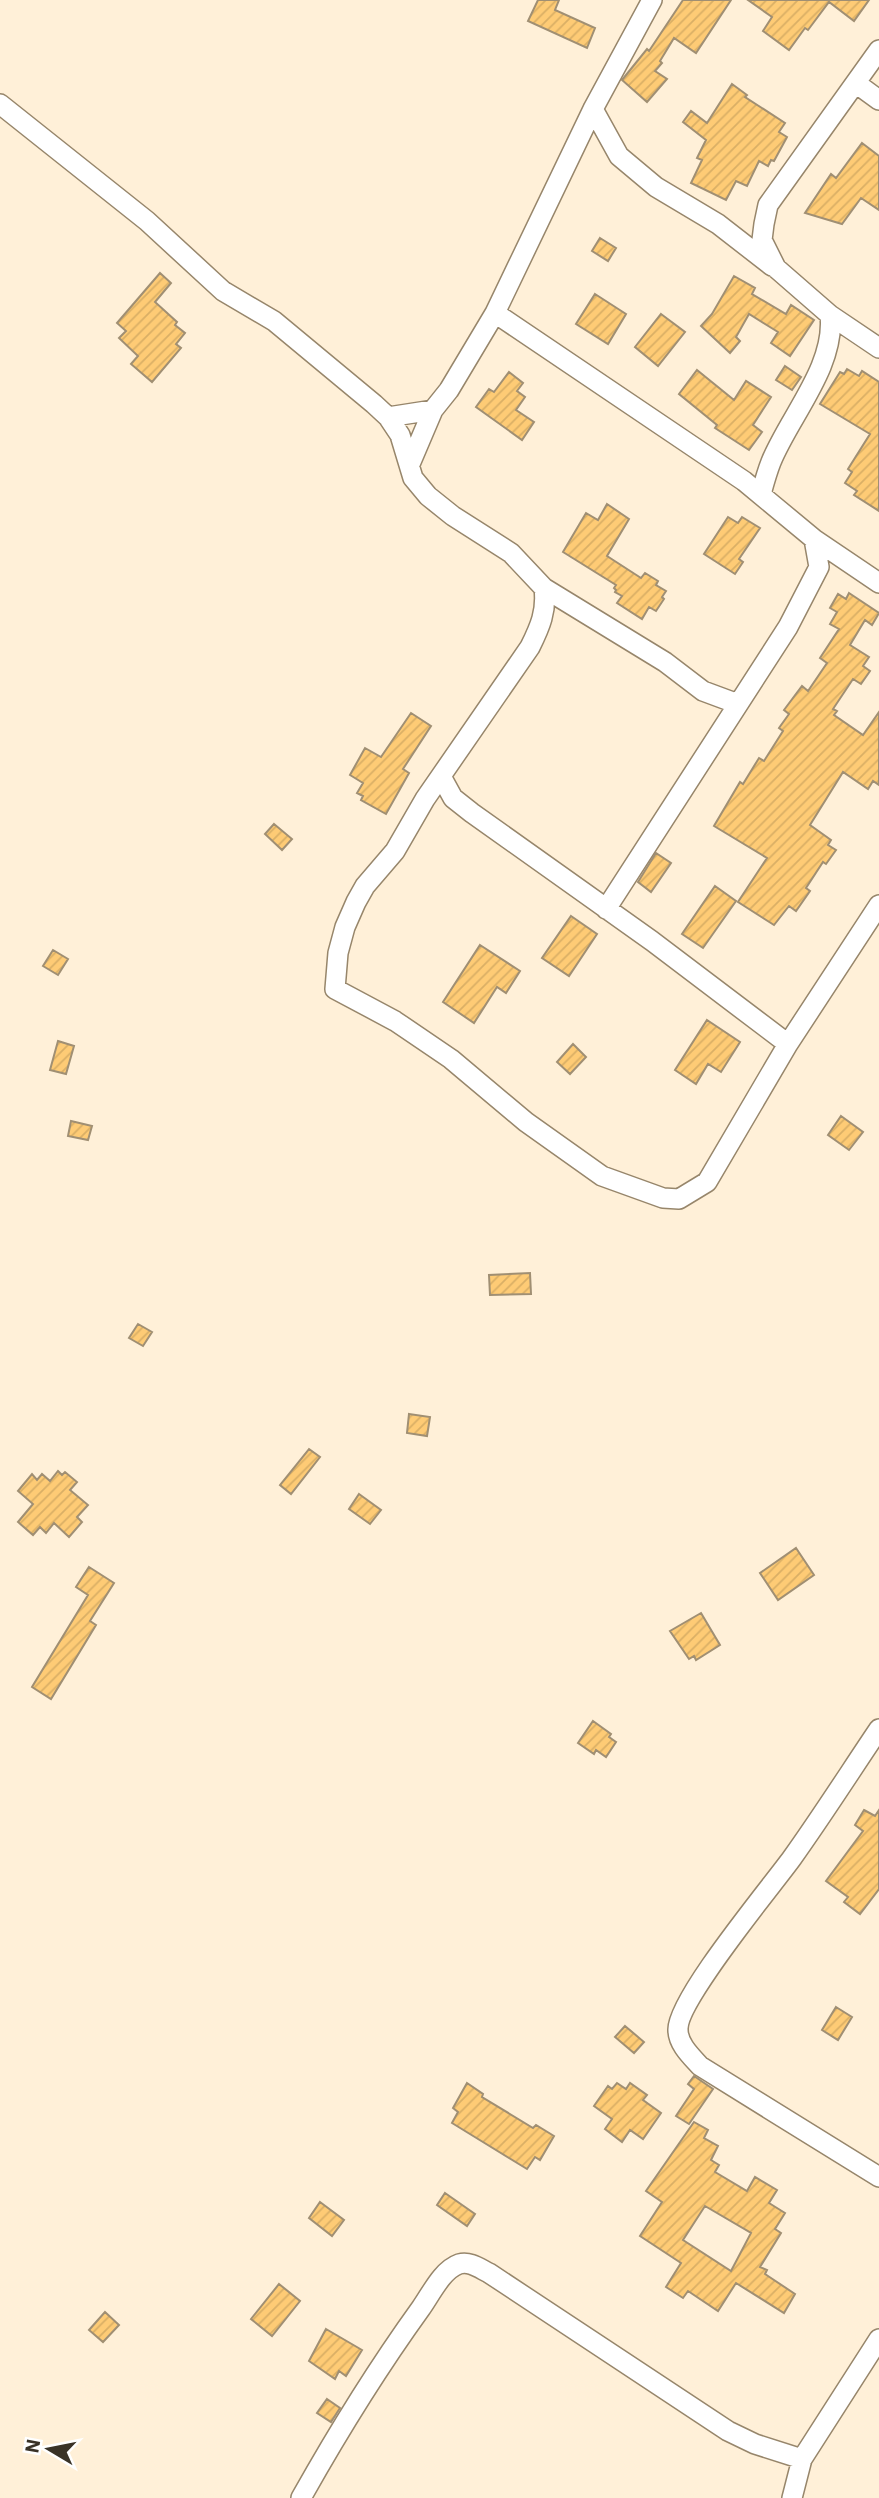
<svg xmlns="http://www.w3.org/2000/svg" width="879" height="2498" font-family="'IBM Plex Sans',sans-serif">
	<style>
		.building { fill: url(#building-hatch); stroke: #a08f73; stroke-width: 2; fill-rule: evenodd }
		.lines { fill: none; stroke-linecap: round; stroke-linejoin: round }
		.minor-casing { stroke: #97866b; stroke-width: 22 }
		.minor { stroke: #fff; stroke-width: 19 }
	</style>
	<defs>
		<pattern id="building-hatch" width="6" height="6" patternUnits="userSpaceOnUse" patternTransform="scale(1.75)"><rect width="6" height="6" fill="#fecb75"/><path d="M-1 1l2-2M0 6l6-6M5 7l2-2" fill="none" stroke="#daaf65"/></pattern>
	</defs>
	<rect width="100%" height="100%" fill="#fff0d8"/>
	<path class="building" d="M 538,0 L 559,0 L 555,10 L 595,28 L 587,48 L 528,21 Z
		M 683,0 L 731,0 L 696,53 L 674,38 L 660,61 L 662,63 L 655,71 L 667,79 L 647,102 L 622,80 L 647,49 L 649,51 Z
		M 748,0 L 869,0 L 854,21 L 829,2 L 808,30 L 805,28 L 789,50 L 763,31 L 772,17 Z
		M 732,84 L 747,95 L 745,97 L 785,123 L 779,132 L 787,137 L 774,161 L 771,160 L 768,166 L 759,161 L 747,186 L 736,181 L 726,200 L 691,183 L 702,160 L 697,158 L 706,140 L 683,122 L 691,111 L 707,123 Z
		M 862,143 L 879,156 L 879,210 L 861,198 L 842,224 L 805,213 L 831,174 L 836,178 Z
		M 600,238 L 616,248 L 608,261 L 592,251 Z
		M 160,273 L 171,283 L 155,302 L 177,322 L 175,325 L 185,333 L 176,344 L 181,348 L 152,382 L 131,364 L 138,356 L 119,338 L 126,331 L 117,323 Z
		M 734,276 L 755,288 L 752,294 L 786,314 L 791,305 L 814,320 L 790,356 L 771,343 L 778,332 L 749,314 L 736,337 L 740,341 L 730,353 L 701,326 L 712,314 Z
		M 595,294 L 626,314 L 608,344 L 576,324 Z
		M 661,314 L 685,332 L 658,366 L 635,347 Z
		M 785,366 L 801,377 L 792,390 L 776,380 Z
		M 847,369 L 859,376 L 862,371 L 879,382 L 879,511 L 854,495 L 857,491 L 845,483 L 852,472 L 848,469 L 870,434 L 820,404 L 840,372 L 844,374 Z
		M 697,370 L 734,400 L 746,381 L 771,397 L 753,425 L 762,432 L 749,450 L 715,428 L 717,425 L 679,394 Z
		M 509,372 L 523,383 L 517,391 L 525,397 L 516,410 L 534,422 L 522,440 L 476,407 L 489,389 L 494,392 Z
		M 607,504 L 629,519 L 607,556 L 641,578 L 645,573 L 658,581 L 656,585 L 666,591 L 662,597 L 664,599 L 656,611 L 649,607 L 642,619 L 617,603 L 622,596 L 615,592 L 616,590 L 614,588 L 616,585 L 563,552 L 586,513 L 598,520 Z
		M 728,517 L 738,523 L 742,517 L 760,528 L 739,559 L 743,562 L 735,574 L 704,554 Z
		M 849,593 L 879,613 L 872,625 L 865,620 L 850,645 L 869,657 L 863,666 L 870,671 L 861,684 L 853,679 L 833,709 L 837,711 L 834,715 L 863,735 L 879,712 L 879,785 L 873,781 L 868,789 L 843,772 L 810,825 L 831,840 L 828,845 L 836,850 L 826,864 L 823,862 L 806,888 L 810,891 L 796,911 L 789,906 L 774,925 L 738,902 L 767,858 L 714,826 L 740,782 L 743,784 L 759,758 L 764,761 L 783,731 L 779,728 L 789,714 L 784,710 L 802,686 L 808,691 L 827,663 L 820,658 L 839,629 L 830,624 L 837,612 L 830,608 L 838,594 L 846,599 Z
		M 411,713 L 431,726 L 403,769 L 409,773 L 386,814 L 361,800 L 363,796 L 357,793 L 363,783 L 350,775 L 365,748 L 381,757 Z
		M 274,824 L 292,839 L 282,850 L 265,834 Z
		M 656,853 L 671,863 L 651,892 L 638,882 Z
		M 715,886 L 736,901 L 703,948 L 682,934 Z
		M 571,916 L 597,934 L 569,976 L 542,958 Z
		M 480,945 L 520,971 L 506,993 L 497,987 L 474,1023 L 443,1002 Z
		M 53,950 L 68,959 L 58,975 L 43,966 Z
		M 707,1020 L 740,1042 L 721,1072 L 708,1064 L 696,1084 L 675,1070 Z
		M 58,1041 L 74,1046 L 66,1074 L 50,1070 Z
		M 573,1044 L 586,1057 L 570,1074 L 557,1062 Z
		M 841,1116 L 863,1132 L 849,1150 L 828,1135 Z
		M 71,1121 L 92,1126 L 88,1140 L 68,1136 Z
		M 530,1273 L 531,1294 L 490,1295 L 489,1275 Z
		M 138,1324 L 152,1332 L 143,1346 L 129,1338 Z
		M 409,1414 L 430,1417 L 427,1436 L 407,1433 Z
		M 309,1449 L 320,1457 L 291,1494 L 280,1485 Z
		M 58,1471 L 62,1475 L 65,1472 L 77,1482 L 70,1490 L 88,1505 L 77,1517 L 82,1522 L 69,1537 L 54,1523 L 46,1533 L 40,1527 L 33,1535 L 18,1522 L 33,1504 L 18,1491 L 32,1474 L 37,1480 L 42,1474 L 50,1481 Z
		M 359,1494 L 381,1510 L 370,1524 L 349,1509 Z
		M 796,1548 L 814,1575 L 778,1600 L 760,1573 Z
		M 89,1567 L 114,1583 L 90,1621 L 96,1625 L 51,1699 L 32,1687 L 88,1595 L 76,1587 Z
		M 701,1613 L 720,1645 L 696,1660 L 694,1656 L 689,1659 L 670,1631 Z
		M 593,1721 L 611,1734 L 609,1737 L 616,1742 L 606,1757 L 596,1750 L 594,1754 L 578,1743 Z
		M 864,1810 L 875,1816 L 879,1810 L 879,1889 L 860,1914 L 844,1902 L 848,1897 L 826,1881 L 863,1831 L 855,1825 Z
		M 836,2007 L 852,2017 L 838,2040 L 822,2030 Z
		M 625,2026 L 644,2042 L 634,2053 L 615,2037 Z
		M 694,2076 L 713,2089 L 689,2124 L 676,2116 L 694,2089 L 688,2084 Z
		M 467,2083 L 483,2094 L 482,2097 L 533,2128 L 536,2125 L 554,2136 L 540,2160 L 535,2157 L 527,2169 L 452,2123 L 458,2112 L 453,2108 Z
		M 617,2083 L 626,2089 L 630,2083 L 647,2095 L 643,2100 L 661,2113 L 643,2139 L 630,2130 L 622,2142 L 605,2129 L 612,2119 L 594,2106 L 608,2086 L 612,2089 Z
		M 694,2122 L 708,2130 L 704,2138 L 718,2146 L 711,2160 L 719,2165 L 715,2172 L 747,2191 L 755,2177 L 777,2190 L 769,2203 L 785,2213 L 775,2229 L 781,2233 L 760,2267 L 767,2270 L 765,2274 L 795,2294 L 784,2313 L 736,2283 L 718,2311 L 688,2291 L 683,2298 L 666,2287 L 681,2263 L 640,2236 L 662,2202 L 646,2191 ZM 705,2206 L 751,2233 L 731,2271 L 683,2240 Z
		M 445,2193 L 475,2214 L 467,2226 L 437,2205 Z
		M 320,2202 L 344,2220 L 332,2236 L 309,2218 Z
		M 279,2284 L 300,2301 L 272,2336 L 251,2319 Z
		M 105,2312 L 119,2325 L 103,2342 L 89,2330 Z
		M 326,2329 L 362,2350 L 346,2376 L 339,2371 L 335,2379 L 309,2361 Z
		M 327,2399 L 340,2408 L 331,2422 L 317,2413 Z"/>
	<g class="lines">
		<defs>
			<path id="minor" d="M 652,0 L 593,109 L 495,313 L 744,481 L 814,539 L 879,583
				M 857,84 L 879,100
				M 0,104 L 147,221 L 223,291 L 274,321 L 374,404 L 388,417 L 400,435 L 413,478 L 428,496 L 453,516 L 511,553 L 544,588 L 665,662 L 703,691 L 738,704
				M 593,109 L 619,156 L 656,187 L 718,224 L 772,266
				M 830,315 L 879,348
				M 388,417 L 433,410
				M 410,464 L 433,410 L 449,390 L 495,313
				M 761,494 C 764,483 767,472 771,462 C 789,417 836,366 830,315 L 776,268 L 762,240 L 764,224 L 768,205 L 879,50
				M 544,588 C 547,611 540,627 530,647 L 425,799 L 395,851 L 365,886 L 356,902 L 345,927 L 338,953 L 335,989 L 395,1021 L 451,1059 L 526,1122 L 602,1176 L 663,1198 L 679,1199 L 707,1182 L 788,1044 L 879,905
				M 442,778 L 453,798 L 472,813 L 652,941 L 788,1044
				M 606,909 L 788,627 L 819,567 L 814,539
				M 879,1729 C 850,1772 822,1816 792,1858 C 771,1887 676,2001 678,2030 C 678,2044 691,2056 700,2066 L 879,2177
				M 301,2498 C 338,2432 377,2369 421,2308 C 431,2294 442,2270 459,2264 C 470,2261 479,2268 489,2273 L 728,2431 L 755,2444 L 802,2459
				M 792,2498 L 802,2459 L 879,2339"/>
		</defs>
		<use href="#minor" class="minor-casing"/>
		<use href="#minor" class="minor"/>
	</g>
	<g transform="translate(49 2449) rotate(280)" stroke="#ffffff" stroke-width="5" paint-order="stroke">
	<path d="M0-5L12 26L0 18L-12 26Z" fill="#393226"/>
	<text y="-10" font-size="19" font-weight="bold" text-anchor="middle" fill="#393226">N</text>
	</g>
</svg>
